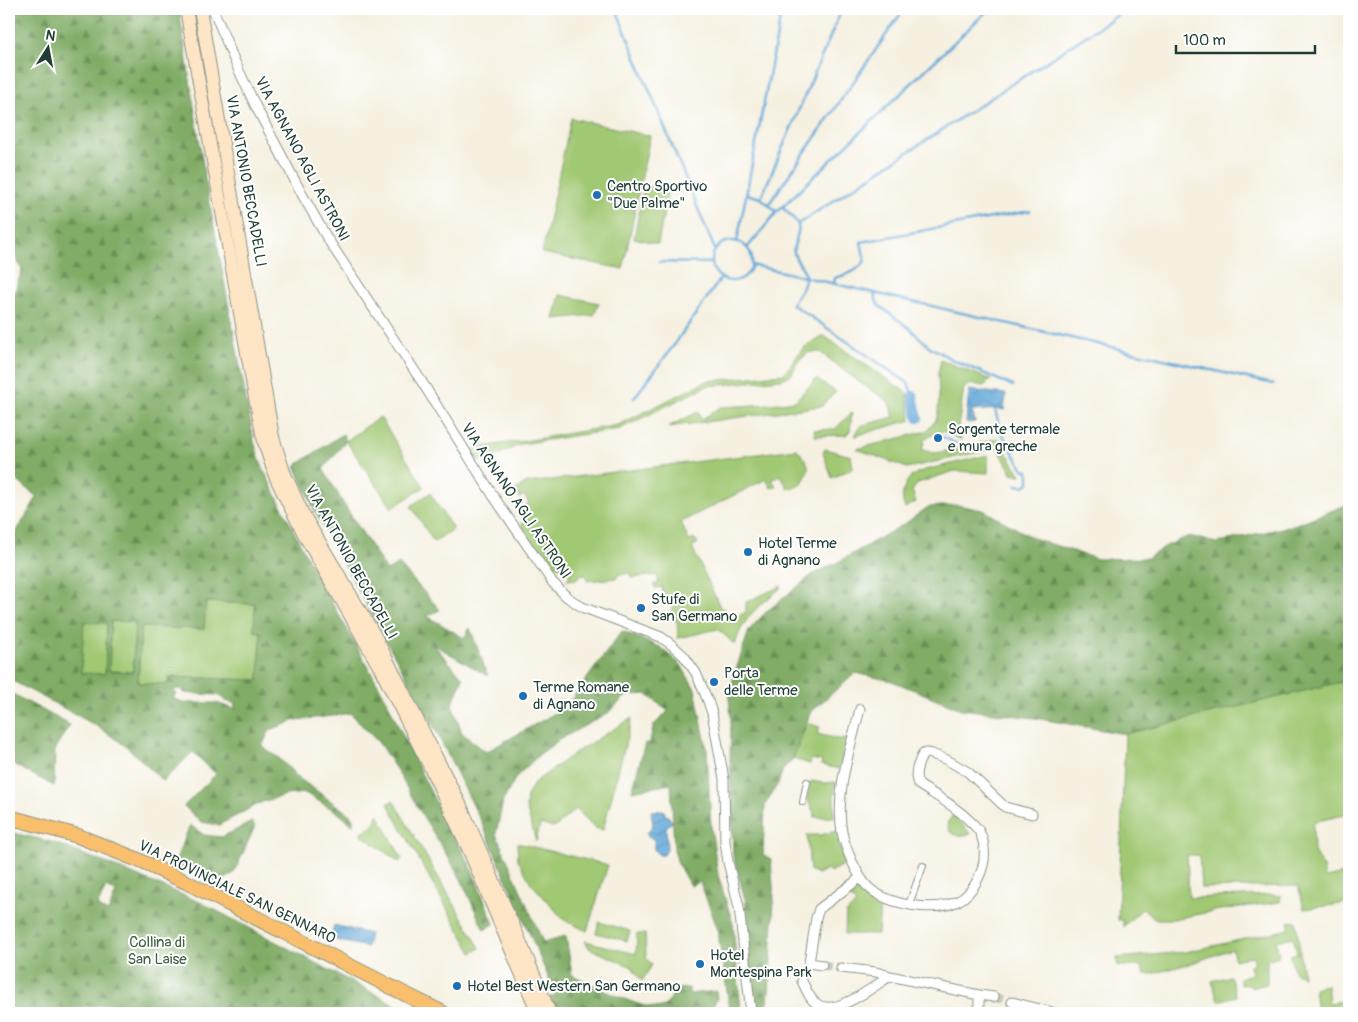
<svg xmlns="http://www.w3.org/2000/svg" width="1358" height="1022" font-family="Pangolin,sans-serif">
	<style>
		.green { fill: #a1c873; stroke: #608254 }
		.forest { fill: url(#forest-firs); stroke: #50744c; fill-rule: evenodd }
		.water { fill: url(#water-waves); stroke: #417286 }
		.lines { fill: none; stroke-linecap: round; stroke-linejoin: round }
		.stream { stroke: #63a8d9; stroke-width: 2.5 }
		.canal { stroke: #63a8d9; stroke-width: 10 }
		.minor-tunnel { stroke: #caccbe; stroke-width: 9; stroke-dasharray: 9 4.5; stroke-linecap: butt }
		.pedestrian-casing { stroke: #8a968a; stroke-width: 8 }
		.minor-casing { stroke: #8a968a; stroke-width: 11 }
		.secondary-casing { stroke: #8a968a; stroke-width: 14 }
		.primary-casing { stroke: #8a968a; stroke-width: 16 }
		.pedestrian { stroke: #fff; stroke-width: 6 }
		.minor { stroke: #fff; stroke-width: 9 }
		.secondary { stroke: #fde5c5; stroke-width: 12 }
		.primary { stroke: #f9bf6d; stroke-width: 14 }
		.poi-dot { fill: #1f6fb2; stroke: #fff; stroke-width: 2 }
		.labels { text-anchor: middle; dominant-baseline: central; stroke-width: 4; stroke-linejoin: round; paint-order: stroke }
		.street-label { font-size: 15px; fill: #1f3d34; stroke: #fff }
		.poi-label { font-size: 15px; fill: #1f3d34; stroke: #fff; text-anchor: start }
		.park-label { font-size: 15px; fill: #406044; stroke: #fff }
	</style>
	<defs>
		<pattern id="forest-firs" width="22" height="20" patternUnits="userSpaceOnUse" patternTransform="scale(1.25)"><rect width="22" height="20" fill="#80ac65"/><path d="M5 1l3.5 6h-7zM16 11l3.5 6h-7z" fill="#688d54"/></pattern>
		<pattern id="water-waves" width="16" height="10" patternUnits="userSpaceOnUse" patternTransform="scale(1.25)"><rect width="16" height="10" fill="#63a8d9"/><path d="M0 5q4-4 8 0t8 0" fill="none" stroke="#518ab1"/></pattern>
	</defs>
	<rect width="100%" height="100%" fill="#fff"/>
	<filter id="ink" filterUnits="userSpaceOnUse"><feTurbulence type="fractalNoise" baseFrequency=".02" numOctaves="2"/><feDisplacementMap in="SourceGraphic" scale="10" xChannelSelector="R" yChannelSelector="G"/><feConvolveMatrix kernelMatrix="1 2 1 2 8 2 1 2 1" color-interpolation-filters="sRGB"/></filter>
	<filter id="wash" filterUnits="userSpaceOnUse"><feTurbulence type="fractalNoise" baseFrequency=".0096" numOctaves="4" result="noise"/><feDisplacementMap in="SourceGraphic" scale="20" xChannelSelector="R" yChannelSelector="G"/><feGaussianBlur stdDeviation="1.12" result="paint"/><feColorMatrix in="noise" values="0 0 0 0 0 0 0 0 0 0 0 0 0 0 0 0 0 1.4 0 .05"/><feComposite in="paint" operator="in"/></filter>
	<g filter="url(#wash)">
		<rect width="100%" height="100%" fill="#f5f0e0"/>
		<path class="green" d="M 571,118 L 650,136 L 623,269 L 542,253 Z
			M 644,186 L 668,190 L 658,244 L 634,238 Z
			M 560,295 L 599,303 L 594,315 L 554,319 Z
			M 824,336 L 907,393 L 911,420 L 855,436 L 860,426 L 894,417 L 888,401 L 859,382 L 820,352 L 809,352 L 797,363 L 792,374 L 782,379 L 707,386 L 620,429 L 521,444 L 490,459 L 478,461 L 471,451 L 478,447 L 524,441 L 618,425 L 707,381 L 784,374 L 803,348 Z
			M 941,360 L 991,380 L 983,386 C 975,384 970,383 964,388 L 958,427 L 961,440 L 942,431 L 925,438 L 922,450 L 935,453 L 963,448 L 997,438 L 1021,475 L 1012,474 L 998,448 L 907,468 L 857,449 L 927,431 L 936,420 L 938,412 L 939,395 L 938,373 Z
			M 816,379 L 836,392 L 826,401 L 822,406 L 668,427 L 698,412 L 702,419 L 721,407 L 771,404 L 795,401 Z
			M 852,412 L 850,431 L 846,435 L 815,436 L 814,430 L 835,429 Z
			M 380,417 L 424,487 L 392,508 L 346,441 Z
			M 797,449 C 810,465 812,466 801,485 L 788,489 L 781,475 L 772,479 L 776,486 L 771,488 L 766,479 L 681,522 L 689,541 L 695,539 L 698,543 L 692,547 L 721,609 L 724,608 L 730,620 L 746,612 L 746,602 L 781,586 L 781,588 C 758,607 744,615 735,645 L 718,629 L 678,638 L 677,620 L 673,620 L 671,602 L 668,602 L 666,594 L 663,594 L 662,587 L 655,588 L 654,584 L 659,583 L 657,575 L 631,578 L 630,573 L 617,575 L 617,578 L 587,581 L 586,575 L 578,576 L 578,579 L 566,580 L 570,576 C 565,569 561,566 553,565 L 551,571 L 521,525 C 526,519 527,514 525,506 L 529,503 L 524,495 L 520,498 L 515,490 L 527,483 Z
			M 825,449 L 851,456 L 853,468 L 832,478 L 823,453 Z
			M 988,455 L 988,473 L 954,471 L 918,483 L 912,491 L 916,502 L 905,508 C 900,498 903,483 912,476 C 922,469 935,468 946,465 C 960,462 974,458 988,455 Z
			M 430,493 L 453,529 L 434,542 L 411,506 Z
			M 205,602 L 255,604 L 254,631 L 261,632 L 259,680 L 169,677 L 168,684 L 138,683 L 141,627 L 204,629 Z
			M 111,621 L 135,622 L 133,672 L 109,671 Z
			M 83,622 L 107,623 L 105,674 L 81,673 Z
			M 1349,680 L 1349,814 L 1313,822 L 1314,851 L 1323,868 L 1325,878 L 1349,873 L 1349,903 L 1304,909 L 1298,886 L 1201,888 L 1199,855 L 1187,855 L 1189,898 L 1272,895 L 1281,896 L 1280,902 L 1220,910 L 1174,919 L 1154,919 L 1143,908 L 1123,927 L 1123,920 L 1118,920 L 1125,734 Z
			M 632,718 L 603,830 L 595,828 L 576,809 L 554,828 L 540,824 L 536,841 L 526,807 L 527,796 L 535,782 L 576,752 Z
			M 807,723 L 820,727 L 817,734 L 838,739 L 848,739 L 839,769 L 821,765 L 822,761 L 811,759 L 810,764 L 793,759 Z
			M 811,781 L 824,783 L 836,782 L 834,794 L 834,817 L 814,817 L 814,813 L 807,798 Z
			M 393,800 L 480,948 L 472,953 L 388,804 Z
			M 378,814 L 402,859 L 399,862 L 360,834 L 374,823 Z
			M 953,815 L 971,834 L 958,836 L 950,832 L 947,823 Z
			M 837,831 L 841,852 L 846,863 L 830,872 L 828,869 L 817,874 L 810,871 L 807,835 L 821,835 Z
			M 517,843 L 608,865 L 587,931 L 564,920 L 531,883 L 518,860 Z
			M 858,886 L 863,893 L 877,901 L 880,907 L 878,934 L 845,934 L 846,913 L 856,904 L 848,895 Z
			M 1296,921 L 1303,976 L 1294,972 L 1290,955 L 1297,953 L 1293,937 L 1276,941 L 1279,956 L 1267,960 L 1267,984 L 1251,988 L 1250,984 L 1241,985 L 1239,978 L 1252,974 L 1250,965 L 1255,964 L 1253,956 L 1235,960 L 1232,949 L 1189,964 L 1151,974 L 1144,974 L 1141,966 L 1118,966 L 1117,958 L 1185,952 L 1289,929 L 1289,922 Z
			M 599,922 L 630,931 L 627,941 L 596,933 Z
			M 637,934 L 645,934 L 646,958 L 652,965 L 642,981 L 632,967 L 589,948 L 585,941 L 636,954 Z
			M 1230,976 L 1236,996 L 1218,1001 L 1212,981 Z
			M 1327,985 L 1329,1003 L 1349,1000 L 1349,1012 L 1342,1013 L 1317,1013 L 1314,988 Z"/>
		<path class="forest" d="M 9,9 L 179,9 L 205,178 L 254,442 L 263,469 L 311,565 L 386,699 L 403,736 L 435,801 L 470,865 L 494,924 L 484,930 L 460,877 L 417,806 L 398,772 L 379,743 L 350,713 L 333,716 L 296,720 L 270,730 L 262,746 L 280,759 L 300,779 L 353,817 L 353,825 L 337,812 L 305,793 L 286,795 L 262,802 L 219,825 L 201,822 L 184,806 L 216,774 L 193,752 L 163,781 L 126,746 L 95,725 L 9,679 L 9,541 L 11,541 L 37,497 L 14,478 L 9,482 L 9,308 L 22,270 L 9,241 ZM 206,602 L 255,604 L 254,631 L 261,632 L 259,680 L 168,677 L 168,684 L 138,683 L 141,627 L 204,629 ZM 111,621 L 135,622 L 133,672 L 109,671 ZM 84,622 L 107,623 L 105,674 L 81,673 ZM 180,689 L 184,693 L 218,695 L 226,701 L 234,703 L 235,709 L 216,703 L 183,703 L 173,698 L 176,694 L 173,690 Z
			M 343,434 L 346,441 L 323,469 L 345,506 L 387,571 L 399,564 L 440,610 L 427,616 L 464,638 L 470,628 L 488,676 L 433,644 L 463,678 L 452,704 L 462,733 L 486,752 L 566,707 L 622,631 L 660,647 L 681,665 L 695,689 L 707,750 L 711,827 L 718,875 L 733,924 L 741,1010 L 730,1011 L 717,927 L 700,882 L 690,886 L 678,864 L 674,849 L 671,784 L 632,791 L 645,743 L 649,744 L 654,725 L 668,711 L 646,694 L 626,696 L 608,713 L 559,740 L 540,754 L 516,777 L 503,801 L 496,834 L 543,942 L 566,936 L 572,975 C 590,983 644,1012 661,1007 C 669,1005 672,997 674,989 L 689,988 L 689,994 L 716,991 L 717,998 L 710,1013 L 557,1013 L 550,997 L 556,995 L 481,821 L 436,731 L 317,515 L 295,466 Z
			M 1349,504 L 1349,680 L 1125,734 L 1035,718 L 961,709 L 892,681 L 856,673 L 811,711 L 793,759 L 783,769 L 778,784 L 767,801 L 765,806 L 763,853 L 764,856 L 771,859 L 774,899 L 770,980 L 767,1013 L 756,1013 L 749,964 L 745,899 L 733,856 L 730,760 L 731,717 L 729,698 L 733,679 L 749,630 L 767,611 L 812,575 L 838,562 L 906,523 L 928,507 L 957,505 L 983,510 L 1033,538 L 1097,559 L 1148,558 L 1166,546 L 1189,536 L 1216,543 L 1291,526 Z
			M 9,692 L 70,725 L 55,748 L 54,786 L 9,762 Z
			M 252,822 L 255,826 L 234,873 L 219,883 L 174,864 L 190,825 L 204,835 L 222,837 Z
			M 9,832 L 52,842 L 108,864 L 202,903 L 411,1013 L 158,1013 L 150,1011 L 102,1005 L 68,1009 L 58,1013 L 9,1013 ZM 106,887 L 116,892 L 108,912 L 97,907 Z"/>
		<path class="water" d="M 969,390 L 1006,394 L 1004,410 L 1000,409 L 974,411 L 971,414 L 973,414 L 975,422 L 966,423 Z
			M 664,810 L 665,814 L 669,817 L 672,822 L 666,827 L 667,850 L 664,855 L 659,855 L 654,850 L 654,839 L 648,837 L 647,833 L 653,825 L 651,811 Z
			M 334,925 L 370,934 L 367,947 L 331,939 Z"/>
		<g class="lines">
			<path class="stream" d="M 616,9 L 715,250
				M 746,194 L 761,198 L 777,212
				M 761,198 L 842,9
				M 769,204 L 904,9
				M 782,207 C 787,212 796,219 798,225 C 801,233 792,243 794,252 C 795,259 799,263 803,269 C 810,281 799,294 792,304 L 908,383 L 913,396
				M 798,224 L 1127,9
				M712 261a20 20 0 1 1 40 0a20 20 0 1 1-40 0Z
				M 737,242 L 782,9
				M 747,248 L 777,212 L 989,9
				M 659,262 L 712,263
				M 752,265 L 1273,384
				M 834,283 L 835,278 C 849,274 856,272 865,261 L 861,242 L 1030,211
				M 874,293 L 878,305 L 908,327 L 930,347 L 953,360 L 1013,386
				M 634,398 L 674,345 L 721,278
				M 995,410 L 1001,432 L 1023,469 L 1028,471 L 1029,475 L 1029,483 C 1024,487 1022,486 1016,485
				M 939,435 L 957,444"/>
			<path class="canal" d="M 913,396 L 918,418"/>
		</g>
	</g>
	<g filter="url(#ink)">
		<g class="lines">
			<path class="minor-tunnel" d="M 822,965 L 841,968
				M 994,997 L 1012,1002"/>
			<defs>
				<path id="pedestrian" d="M 803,802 L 807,782
					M 909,904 L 923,866"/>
				<path id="minor" d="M 213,9 L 235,62 L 255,105 L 303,196 L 327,238 L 422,382 L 494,497 L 553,583 L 567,597 L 582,607 L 661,637 L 672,645 L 684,656 L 696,673 L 708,701 L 712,713 L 724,779 L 725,842 L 728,862 L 739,907 L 751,1013
					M 860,709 C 850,750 835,790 842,832 C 845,848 857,876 868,887 C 888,905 934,913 958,901 C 972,894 982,875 984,860 C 985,850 984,840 979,831 C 977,828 974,825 971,822 C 955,806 938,797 919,785 C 913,776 918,763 923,754 L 926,753 L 932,754 L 947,760 L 968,772 L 1005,807 L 1032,814
					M 822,965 L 809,963 L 816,918 L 819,909 L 860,878
					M 841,968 L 876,972 L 890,976 L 979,995 L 979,1013
					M 802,981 C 806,989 810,1000 817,1004 C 836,1017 874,986 890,976
					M 979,995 L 994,997
					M 1012,1002 L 1056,1013"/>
				<path id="secondary" d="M 186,9 L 255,398 L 264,442 L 275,476 L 284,495 L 306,538 L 380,668 L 431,769 L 467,846 L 538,1013
					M 200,9 L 273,437 L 284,472 L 303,514 L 374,634 L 461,806 L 517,934 L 550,1013"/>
				<path id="primary" d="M 9,817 L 78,836 L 136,859 L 186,882 L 397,990 L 443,1013"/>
			</defs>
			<use href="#pedestrian" class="pedestrian-casing"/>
			<use href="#minor" class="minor-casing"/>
			<use href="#secondary" class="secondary-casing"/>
			<use href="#primary" class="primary-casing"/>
			<use href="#pedestrian" class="pedestrian"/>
			<use href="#minor" class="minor"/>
			<use href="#secondary" class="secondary"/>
			<use href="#primary" class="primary"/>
		</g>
	</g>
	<g class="poi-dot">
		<circle cx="597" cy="195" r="5"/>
		<circle cx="938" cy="438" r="5"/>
		<circle cx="748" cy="552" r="5"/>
		<circle cx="641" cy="608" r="5"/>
		<circle cx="714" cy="682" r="5"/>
		<circle cx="523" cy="696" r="5"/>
		<circle cx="700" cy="964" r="5"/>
		<circle cx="457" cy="986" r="5"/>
	</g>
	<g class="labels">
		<g class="street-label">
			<text transform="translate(302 159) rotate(62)">VIA AGNANO AGLI ASTRONI</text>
			<text transform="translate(246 181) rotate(80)">VIA ANTONIO BECCADELLI</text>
			<text transform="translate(516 501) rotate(56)">VIA AGNANO AGLI ASTRONI</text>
			<text transform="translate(351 562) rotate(61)">VIA ANTONIO BECCADELLI</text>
			<text transform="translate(237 892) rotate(26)">VIA PROVINCIALE SAN GENNARO</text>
		</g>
		<g class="poi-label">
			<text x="607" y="186">Centro Sportivo<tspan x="607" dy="17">"Due Palme"</tspan></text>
			<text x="948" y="429">Sorgente termale<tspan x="948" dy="17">e mura greche</tspan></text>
			<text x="758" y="543">Hotel Terme<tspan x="758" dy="17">di Agnano</tspan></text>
			<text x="651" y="599">Stufe di<tspan x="651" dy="17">San Germano</tspan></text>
			<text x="724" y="673">Porta<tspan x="724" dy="17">delle Terme</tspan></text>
			<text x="533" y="687">Terme Romane<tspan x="533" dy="17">di Agnano</tspan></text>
			<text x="710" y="955">Hotel<tspan x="710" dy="17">Montespina Park</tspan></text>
			<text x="467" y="986">Hotel Best Western San Germano</text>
		</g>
		<g class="park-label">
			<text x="157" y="942">Collina di<tspan x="157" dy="17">San Laise</tspan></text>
		</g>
	</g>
	<rect width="1358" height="1022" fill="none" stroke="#fff" stroke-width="30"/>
	<g transform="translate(48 48) rotate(11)" stroke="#ffffff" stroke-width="4" paint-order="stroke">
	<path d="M0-4L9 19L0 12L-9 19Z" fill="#1f3d34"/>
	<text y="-8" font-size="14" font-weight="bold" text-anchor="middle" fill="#1f3d34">N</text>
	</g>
	<path d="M1176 45v8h139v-8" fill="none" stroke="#1f3d34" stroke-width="2.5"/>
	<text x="1183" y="45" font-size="15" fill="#1f3d34" stroke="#ffffff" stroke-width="4" paint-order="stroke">100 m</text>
</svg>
